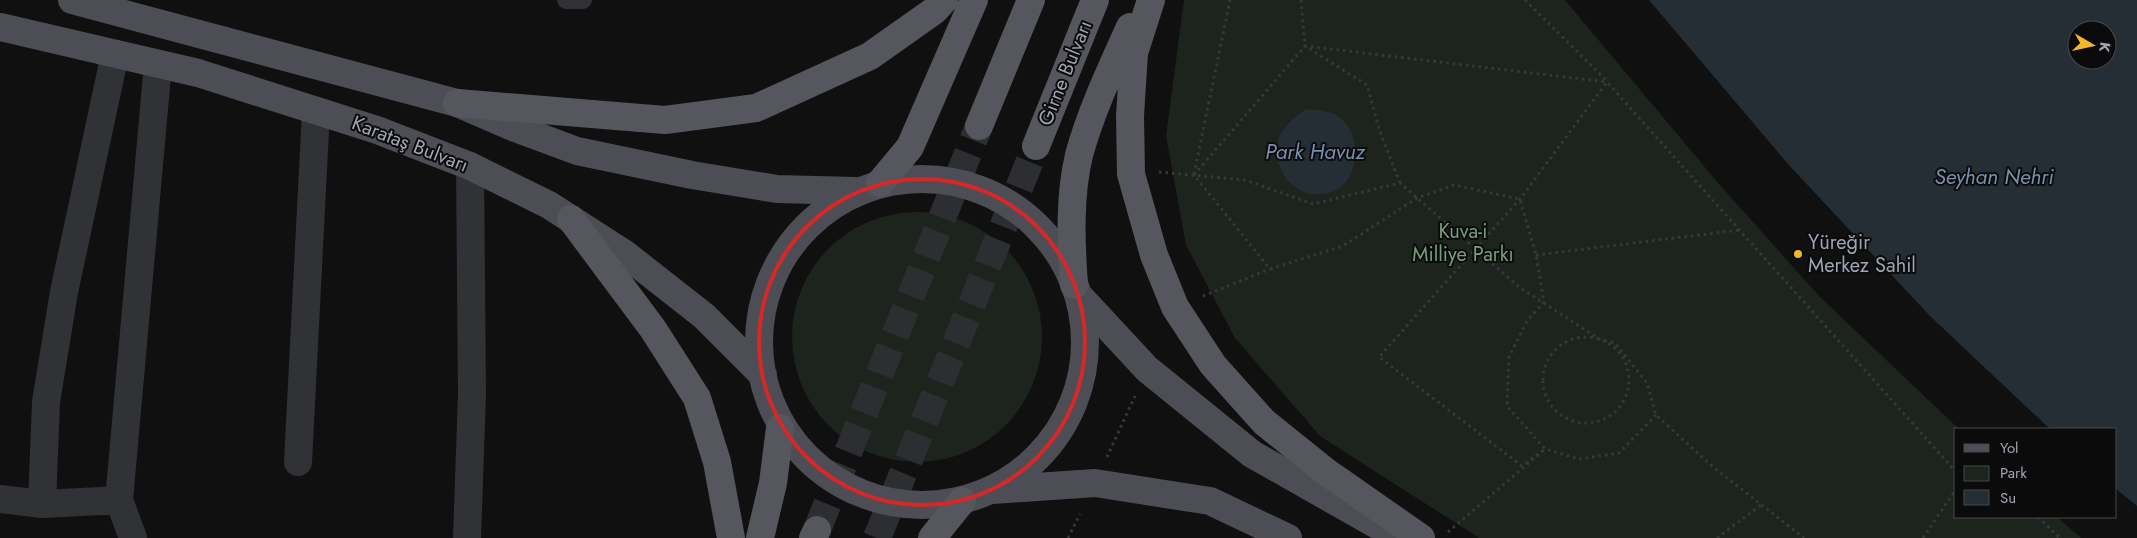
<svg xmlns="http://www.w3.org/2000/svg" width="2137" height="538" font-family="Jost,sans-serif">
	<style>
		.green { fill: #1c241d }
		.water { fill: #262e35; fill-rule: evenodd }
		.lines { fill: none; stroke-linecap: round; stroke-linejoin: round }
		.trunk-tunnel { stroke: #2d2e31; stroke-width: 28; stroke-dasharray: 28 14; stroke-linecap: butt }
		.path { stroke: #37383d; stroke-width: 3; stroke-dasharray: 2.5 4; stroke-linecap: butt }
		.service { stroke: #313236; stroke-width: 18 }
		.minor { stroke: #313236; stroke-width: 28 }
		.primary { stroke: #4d4e55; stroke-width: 28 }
		.trunk { stroke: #55565e; stroke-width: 28 }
		.marked { fill: none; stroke: #d62828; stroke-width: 4; stroke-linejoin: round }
		.poi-dot { fill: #f5b824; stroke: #0b0b0c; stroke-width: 2 }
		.labels { text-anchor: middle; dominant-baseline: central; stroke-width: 4; stroke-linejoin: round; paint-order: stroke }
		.street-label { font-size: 20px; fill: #a1a5b3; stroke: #0b0b0c }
		.park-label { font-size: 20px; fill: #779e7b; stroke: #0b0b0c }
		.poi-label { font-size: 20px; fill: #a1a5b3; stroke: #0b0b0c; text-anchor: start }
		.water-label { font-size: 21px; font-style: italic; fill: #7692af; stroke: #0b0b0c }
	</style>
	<rect width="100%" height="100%" fill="#101011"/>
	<path class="green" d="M 1184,0 L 1565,0 L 1719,184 L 1820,297 L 1959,429 L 1956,429 L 1956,517 L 2057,517 L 2081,538 L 1479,538 L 1320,436 L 1235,338 L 1186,245 L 1166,136 Z
		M792 337a125 125 0 1 1 250 0a125 125 0 1 1-250 0Z"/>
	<path class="water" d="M 1649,0 L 2137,0 L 2137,506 L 2116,489 L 2116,429 L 2050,429 L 1930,316 L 1788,164 ZM 2077,30 L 2107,30 L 2107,60 L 2077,60 Z
		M 1306,109 C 1316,110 1326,110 1336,115 C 1366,131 1361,191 1323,194 C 1314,195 1306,194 1298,189 C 1285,180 1279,170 1277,154 C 1275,133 1290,120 1306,109 Z"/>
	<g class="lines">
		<path class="trunk-tunnel" d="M 817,530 L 979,126
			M 877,538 L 1036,146"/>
		<path class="path" d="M 1301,0 L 1305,46 L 1607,82
			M 1525,0 L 1607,81
			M 1159,172 L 1245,180 L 1313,204 L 1400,183 L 1519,287 L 1599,339 L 1615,343 L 1647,383 L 1656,415 L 1713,467 L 1804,538
			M 1194,174 L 1230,0
			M 1400,183 L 1380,132 L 1367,85 L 1305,46 L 1194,175 L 1270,269 L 1343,246 L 1417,198 L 1454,185 L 1520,199 L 1536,255 L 1544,302 L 1527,321 L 1509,357 L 1507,406 L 1545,449 L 1579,459 L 1619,453 L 1656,415
			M 1536,255 L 1740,230
			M 1203,296 L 1270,269
			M1543 380a43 43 0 1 1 86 0a43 43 0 1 1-86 0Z
			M 1107,457 L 1135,396
			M 2038,517 L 2060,538
			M 1448,532 L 1545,449 L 1522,466 L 1379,357 L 1520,199 L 1607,82 L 1956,472
			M 1068,538 L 1080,514
			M 1717,538 L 1761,505
			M 1923,538 L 1956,489"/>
		<path class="service" d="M 566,0 L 583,0"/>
		<path class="minor" d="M 298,462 L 316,111
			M 0,499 L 42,504 L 119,500 L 133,538
			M 119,500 L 158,64
			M 42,504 L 46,402 L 64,292 L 115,54
			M 467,538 L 472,394 L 470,166"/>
		<path class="primary" d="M 72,0 L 457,103 L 510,126 L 577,151 L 692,175 L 777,189 L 855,191
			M 0,27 L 198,73 L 377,130 L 470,166 L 549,205 L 625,254 L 704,316 L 763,375
			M759 342a163 163 0 1 1 326 0a163 163 0 1 1-326 0Z
			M 1081,298 L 1147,369 L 1252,454 L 1400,538
			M 992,490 L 1095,483 L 1210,501 L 1288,538"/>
		<path class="trunk" d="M 1151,0 L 1134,53 L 1130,116 L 1131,174 L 1154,255 L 1175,307 L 1213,365 L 1264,422 L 1325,471 L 1421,538
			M 457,103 L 665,120 L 756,108 L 870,56 L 935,10 L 944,0
			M 979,126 L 1031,0
			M 1036,146 L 1095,0
			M 880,183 L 910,147 L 974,0
			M 571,219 L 653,329 L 697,398 L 717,462 L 731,538
			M 1074,285 C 1071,243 1069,197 1079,155 C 1091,111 1111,69 1130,27
			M 760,538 L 773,483 L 780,428
			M 813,538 L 817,530
			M 932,538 L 962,501"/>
	</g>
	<path class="marked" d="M759 342a163 163 0 1 1 326 0a163 163 0 1 1-326 0Z"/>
	<circle class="poi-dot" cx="1798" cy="254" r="5"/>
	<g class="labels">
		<g class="street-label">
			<text transform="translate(1065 73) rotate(-68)">Girne Bulvarı</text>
			<text transform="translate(410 144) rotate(21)">Karataş Bulvarı</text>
		</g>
		<g class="park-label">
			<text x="1463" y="231">Kuva-i<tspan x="1463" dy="23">Milliye Parkı</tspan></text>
		</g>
		<g class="poi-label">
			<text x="1808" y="242">Yüreğir<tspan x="1808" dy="23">Merkez Sahil</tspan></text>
		</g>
		<g class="water-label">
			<text x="1315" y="152">Park Havuz</text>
			<text x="1994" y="177">Seyhan Nehri</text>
		</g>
	</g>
	<rect x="1954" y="428" width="162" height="90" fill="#0b0b0c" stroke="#47494f"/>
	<rect x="1964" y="444" width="25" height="8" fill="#4d4e55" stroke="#47494f"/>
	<text x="2000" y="453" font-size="15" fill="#a1a5b3">Yol</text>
	<rect x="1964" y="466" width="25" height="15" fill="#1c241d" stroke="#47494f"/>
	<text x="2000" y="478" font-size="15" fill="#a1a5b3">Park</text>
	<rect x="1964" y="490" width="25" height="15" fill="#262e35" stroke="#47494f"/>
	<text x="2000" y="503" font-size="15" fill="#a1a5b3">Su</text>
	<g transform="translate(2092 45) rotate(99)"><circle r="24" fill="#0b0b0c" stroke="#47494f"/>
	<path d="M0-4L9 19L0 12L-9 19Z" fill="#f5b824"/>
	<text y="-8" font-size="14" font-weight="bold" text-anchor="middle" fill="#a1a5b3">K</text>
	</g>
</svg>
